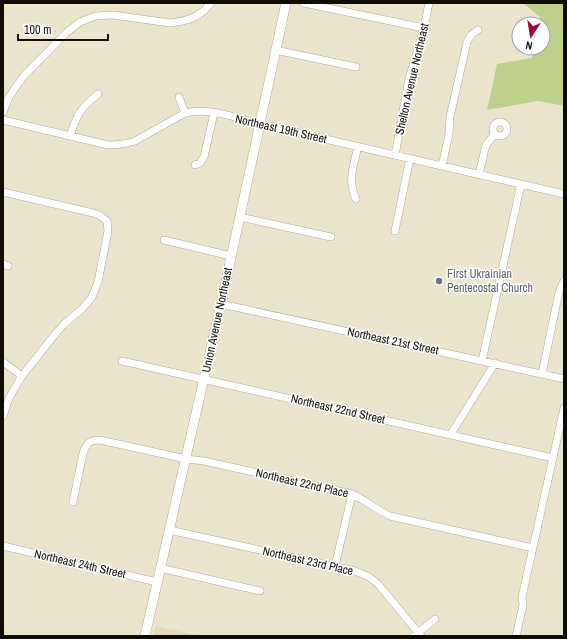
<svg xmlns="http://www.w3.org/2000/svg" width="567" height="639" font-family="'Archivo Narrow',sans-serif">
	<style>
		.built { fill: #e3dabb }
		.green { fill: #bfd08d }
		.lines { fill: none; stroke-linecap: round; stroke-linejoin: round }
		.street-casing { stroke: #afa891; stroke-width: 8 }
		.secondary-casing { stroke: #afa891; stroke-width: 10 }
		.street { stroke: #fff; stroke-width: 7 }
		.secondary { stroke: #fff; stroke-width: 9 }
		.worship-dot { fill: #6b7280; stroke: #fff; stroke-width: 1.5 }
		.labels { text-anchor: middle; dominant-baseline: central; stroke-width: 3; stroke-linejoin: round; paint-order: stroke }
		.street-label { font-size: 12px; fill: #0f0c05; stroke: #fff }
		.worship-label { font-size: 12px; fill: #5b616d; stroke: #fff; text-anchor: start }
	</style>
	<rect width="100%" height="100%" fill="#ece5cd"/>
	<path class="built" d="M 155,626 L 201,636 L 153,636 Z"/>
	<path class="green" d="M 523,3 L 564,3 L 564,106 L 538,101 L 487,110 L 497,64 L 532,58 L 534,48 L 543,48 L 543,24 L 539,24 L 540,17 Z"/>
	<g class="lines">
		<defs>
			<path id="street" d="M 304,3 L 424,28
				M 275,50 L 356,67
				M 179,97 L 185,113
				M 3,112 L 9,97 L 23,77 L 66,33 L 80,22 L 95,16 L 113,15 L 170,23 C 188,21 200,17 211,3
				M 3,120 L 108,145 C 118,145 126,144 135,141 L 185,113 C 209,107 236,118 260,124 L 564,194
				M493 129a7 7 0 1 1 14 0a7 7 0 1 1-14 0Z
				M 70,136 C 77,114 80,109 98,94
				M 395,155 L 409,79 L 424,28 L 429,3
				M 195,165 L 200,163 L 204,157 L 214,113
				M 442,166 L 449,134 L 450,117 L 467,42 L 471,35 L 478,30
				M 479,174 L 486,145 L 494,135
				M 3,192 L 93,213 L 99,215 L 107,221 L 108,231 L 98,282 L 92,297 L 82,309 L 64,324 L 56,333 L 22,376 L 9,398 L 3,416
				M 356,199 C 347,180 354,165 358,146
				M 240,217 L 331,237
				M 395,231 L 410,158
				M 164,240 L 231,256
				M 3,264 L 8,266
				M 221,304 L 564,379
				M 122,361 L 553,458
				M 482,361 L 521,184
				M 3,362 L 22,376
				M 542,374 L 559,292 L 564,281
				M 451,434 L 495,363
				M 73,502 L 83,453 C 87,443 89,440 100,440 L 186,459 L 204,461 L 352,494 C 365,500 377,510 390,516 L 533,548
				M 169,530 L 355,571 L 369,577 L 378,584 L 421,636
				M 3,546 L 157,582
				M 335,566 L 352,494
				M 160,568 L 260,591
				M 414,636 L 435,619
				M 516,636 L 523,605 L 522,597 L 564,408"/>
			<path id="secondary" d="M 145,636 L 221,304 L 286,3"/>
		</defs>
		<use href="#street" class="street-casing"/>
		<use href="#secondary" class="secondary-casing"/>
		<use href="#street" class="street"/>
		<use href="#secondary" class="secondary"/>
	</g>
	<circle class="worship-dot" cx="439" cy="281" r="4"/>
	<g class="labels">
		<g class="street-label">
			<text transform="translate(412 79) rotate(-77)">Shelton Avenue Northeast</text>
			<text transform="translate(281 129) rotate(13)">Northeast 19th Street</text>
			<text transform="translate(217 320) rotate(-78)">Union Avenue Northeast</text>
			<text transform="translate(393 341) rotate(12)">Northeast 21st Street</text>
			<text transform="translate(338 409) rotate(13)">Northeast 22nd Street</text>
			<text transform="translate(302 483) rotate(13)">Northeast 22nd Place</text>
			<text transform="translate(308 561) rotate(13)">Northeast 23rd Place</text>
			<text transform="translate(80 564) rotate(13)">Northeast 24th Street</text>
		</g>
		<g class="worship-label">
			<text x="447" y="274">First Ukrainian<tspan x="447" dy="14">Pentecostal Church</tspan></text>
		</g>
	</g>
	<rect width="567" height="639" fill="none" stroke="#0f0c05" stroke-width="8"/>
	<g transform="translate(531 36) rotate(192)"><circle r="19" fill="#ffffff" stroke="#9f9e9b"/>
	<path d="M0-3L7 15L0 10L-7 15Z" fill="#a1033d"/>
	<text y="-6" font-size="11" font-weight="bold" text-anchor="middle" fill="#0f0c05">N</text>
	</g>
	<path d="M18 34v6h90v-6" fill="none" stroke="#0f0c05" stroke-width="2"/>
	<text x="24" y="34" font-size="12" fill="#0f0c05" stroke="#ffffff" stroke-width="3" paint-order="stroke">100 m</text>
</svg>
